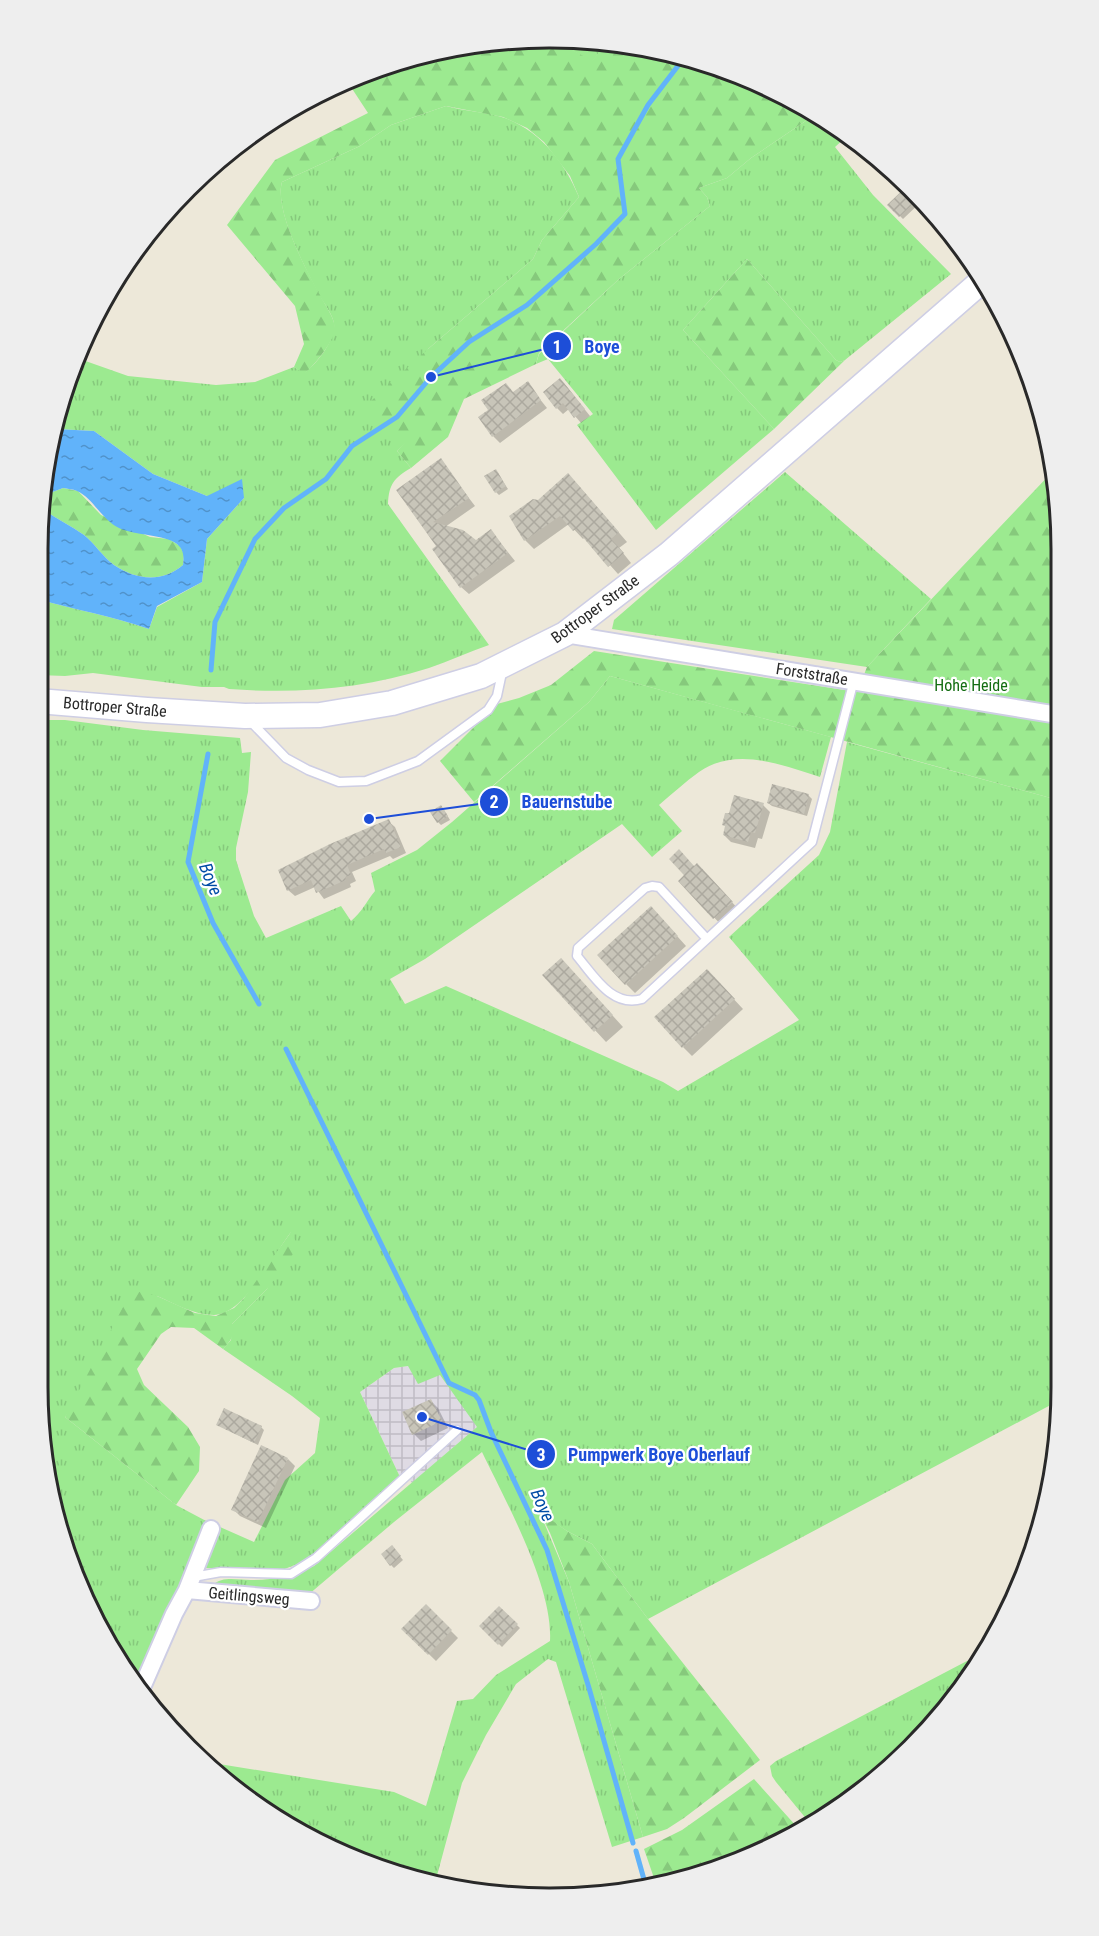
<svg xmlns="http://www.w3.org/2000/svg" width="1099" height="1936" font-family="'Roboto Condensed',sans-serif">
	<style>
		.industrial { fill: url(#industrial-grid) }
		.grass { fill: url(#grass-tufts) }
		.forest { fill: url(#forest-firs) }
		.water { fill: url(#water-ripples); fill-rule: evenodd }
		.shadow { fill: #0003 }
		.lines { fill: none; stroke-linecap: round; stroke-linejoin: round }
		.stream { stroke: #61b3fa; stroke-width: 5 }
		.building { fill: url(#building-cross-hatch) }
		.lane-casing { stroke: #cecee4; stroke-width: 11 }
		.street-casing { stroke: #cecee4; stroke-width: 20 }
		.secondary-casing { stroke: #cecee4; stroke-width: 27 }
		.lane { stroke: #fff; stroke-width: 8 }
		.street { stroke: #fff; stroke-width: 16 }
		.secondary { stroke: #fff; stroke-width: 24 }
		.labels { text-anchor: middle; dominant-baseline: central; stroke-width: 4.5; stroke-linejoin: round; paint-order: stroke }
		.street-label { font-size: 16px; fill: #292929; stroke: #fff }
		.park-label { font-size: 16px; fill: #136d12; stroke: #fff }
		.water-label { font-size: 18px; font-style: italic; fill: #004ca6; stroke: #fff }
		.rim { fill: none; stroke: #292929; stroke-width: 3 }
		.leader { fill: none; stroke: #1d4ed8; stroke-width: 2 }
		.callout-dot { fill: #1d4ed8; stroke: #fff; stroke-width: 2 }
		.mark-label { font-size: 18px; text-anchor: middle; font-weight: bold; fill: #fff }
		.callout-label { font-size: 18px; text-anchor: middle; font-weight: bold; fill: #1d4ed8; stroke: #fff; stroke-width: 4.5; stroke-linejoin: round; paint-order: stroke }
	</style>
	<defs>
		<pattern id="industrial-grid" width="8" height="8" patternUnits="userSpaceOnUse" patternTransform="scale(1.5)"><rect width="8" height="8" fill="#dfdbe4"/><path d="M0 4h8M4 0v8" fill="none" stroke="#bfbcc4"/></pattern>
		<pattern id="grass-tufts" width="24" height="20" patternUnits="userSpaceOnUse" patternTransform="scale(1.5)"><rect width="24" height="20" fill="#9cea90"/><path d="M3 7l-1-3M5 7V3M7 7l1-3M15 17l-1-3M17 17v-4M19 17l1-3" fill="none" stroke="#86c97c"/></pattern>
		<pattern id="forest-firs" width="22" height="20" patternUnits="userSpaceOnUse" patternTransform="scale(1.5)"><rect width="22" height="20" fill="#9cea90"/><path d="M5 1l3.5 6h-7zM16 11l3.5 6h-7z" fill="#86c97c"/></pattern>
		<pattern id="water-ripples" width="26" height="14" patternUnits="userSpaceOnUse" patternTransform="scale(1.5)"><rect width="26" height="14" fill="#61b3fa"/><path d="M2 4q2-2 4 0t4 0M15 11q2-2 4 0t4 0" fill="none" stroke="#5092ca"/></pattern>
		<pattern id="building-cross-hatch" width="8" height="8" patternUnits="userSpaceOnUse" patternTransform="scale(1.5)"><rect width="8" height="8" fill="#c8c5b9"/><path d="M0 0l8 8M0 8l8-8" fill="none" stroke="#aca99f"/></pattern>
	</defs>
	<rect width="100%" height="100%" fill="#ede8d9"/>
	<path class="industrial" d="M 408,1366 L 440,1374 L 478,1426 L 412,1483 L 405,1473 L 400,1477 L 360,1392 L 394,1368 Z"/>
	<path class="grass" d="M 555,40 L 607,42 L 592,62 Z
		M 446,106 C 465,111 487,112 505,118 C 541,131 565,163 579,197 L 542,240 L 533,259 L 428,349 L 407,442 L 397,451 L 411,468 C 394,478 389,484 388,504 L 489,645 C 469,652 449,661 429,668 C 364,689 297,694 229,689 L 224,687 L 202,687 L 93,673 L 65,676 L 38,675 L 38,599 C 75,610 113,616 149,629 L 157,607 L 202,582 L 207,539 L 244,498 L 207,496 L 153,474 L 94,431 L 56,429 L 65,385 L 77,358 L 128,376 L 216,385 L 255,382 L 294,367 L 304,373 C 316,365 336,339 334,324 C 333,315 324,303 319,295 C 306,269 274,210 282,182 L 360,146 L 391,125 Z
		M 816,114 L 846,137 L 835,147 L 873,195 L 951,274 L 845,360 L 840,362 L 836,360 L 747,259 L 683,330 L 774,429 L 656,530 L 577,425 L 593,414 L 548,359 L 536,364 L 539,354 L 619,279 L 710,206 L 707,197 L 699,188 L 727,178 L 751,158 Z
		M 785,472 L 931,599 L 867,667 L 612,629 L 614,620 Z
		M 610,676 L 831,737 L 820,777 C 782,765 736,746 699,772 C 685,782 672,794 659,805 L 682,831 L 652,857 L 622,824 L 425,959 L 390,979 L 405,1004 L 446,986 L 663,1082 L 678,1091 L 799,1020 L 729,937 L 819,855 L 830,832 L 847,742 L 1058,800 L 1060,1400 L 648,1619 L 592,1544 L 567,1531 L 540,1513 L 569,1582 L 643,1837 L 612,1847 L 556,1662 L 548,1659 L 516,1684 L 486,1735 L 462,1783 L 435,1883 L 417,1881 L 265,1812 L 213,1763 L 394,1792 L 426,1806 L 457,1701 L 473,1699 L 496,1675 L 550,1641 C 553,1586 506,1502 482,1452 L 394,1522 L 308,1595 L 213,1585 C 223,1575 241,1581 254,1580 C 276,1580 294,1574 314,1566 L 477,1427 L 440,1375 L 418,1384 L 408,1366 L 394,1368 L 360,1392 L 400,1477 L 316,1552 L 300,1563 L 282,1570 L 202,1568 L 220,1527 L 254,1542 L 285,1480 L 315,1453 L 320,1418 L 292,1396 L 223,1349 L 231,1340 L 232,1324 L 267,1289 L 291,1232 C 274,1254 244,1315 214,1315 C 194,1315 175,1304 157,1296 L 65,1417 L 176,1505 L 208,1522 L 136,1685 L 65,1551 L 38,1386 L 38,720 L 65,720 L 143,730 L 240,738 L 242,753 L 251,752 L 248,792 L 236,848 L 236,860 L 254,916 L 266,938 L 341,906 L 351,921 C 362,912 366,902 375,891 L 371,873 L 417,850 L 452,822 L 589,702 Z
		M 986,1651 L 887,1772 L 808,1821 L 776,1782 L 772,1776 L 770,1766 L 776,1761 Z"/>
	<path class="forest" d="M 516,39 L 555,40 L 592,61 L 607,42 L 617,42 L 714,65 L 806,106 L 816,114 L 751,158 L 727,178 L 699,188 L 707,197 L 710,206 L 619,279 L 539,353 L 536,364 L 464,399 L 448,437 L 411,468 L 397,451 L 406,442 L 360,411 L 428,349 L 533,259 L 542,240 L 579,197 L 570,176 L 544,142 L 527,128 L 503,117 L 446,106 L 391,125 L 360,146 L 282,182 C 274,209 306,270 320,295 C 325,305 335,318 335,329 C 334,341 314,366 304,374 L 294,367 L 304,344 L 295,306 L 227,225 L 275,160 L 368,113 L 347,81 L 417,55 Z
		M 747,259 L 836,360 L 840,362 L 845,360 L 774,429 L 683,330 Z
		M 1054,470 L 1057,483 L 1058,800 L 610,676 L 589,702 L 474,802 L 440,761 L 497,704 L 519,698 L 551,685 L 594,651 L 857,692 L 867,667 Z
		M 63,488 L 78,491 L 101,515 L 150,537 L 169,539 L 180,546 L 184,554 L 183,565 C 162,583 136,580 114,565 C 103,557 95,544 84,535 C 71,526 57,519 44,510 L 42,501 L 50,493 Z
		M 291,1232 L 296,1242 L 296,1250 L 267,1289 L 232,1324 C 235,1335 231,1341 223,1349 L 194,1328 L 171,1327 L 161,1334 L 137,1369 L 144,1385 L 188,1427 L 200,1447 L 199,1471 L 176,1505 L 65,1417 L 132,1290 L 157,1296 L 195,1313 L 216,1316 L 234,1308 L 244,1298 Z
		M 539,1511 L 567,1531 L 592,1544 L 648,1619 L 760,1760 L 684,1818 L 667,1829 L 643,1837 L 569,1582 L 550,1533 Z
		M 754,1779 L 797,1827 L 745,1860 L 655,1881 L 644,1849 L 682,1830 Z"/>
	<path class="water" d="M 56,429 L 94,431 L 153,474 L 207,496 L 242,479 L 244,498 L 207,539 L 202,582 L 157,606 L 149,629 C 113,616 75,610 38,599 L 39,516 ZM 63,488 C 67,489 73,489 77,491 C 93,498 102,520 119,528 C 136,536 164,534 177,544 C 184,550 184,557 183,565 C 162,583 136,580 114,565 C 103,557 95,544 84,535 C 71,526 57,519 44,510 L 43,501 L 50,493 Z"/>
	<path class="shadow" d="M 909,186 L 922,201 L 903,219 L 889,205 Z
		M 527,383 L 547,408 L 500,443 L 493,436 L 514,393 Z
		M 566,386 L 590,416 L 581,423 L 569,409 L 563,414 L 557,408 Z
		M 440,460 L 475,506 L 445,527 L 474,543 L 491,531 L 515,561 L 469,594 L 461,587 L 438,546 L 398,491 Z
		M 498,474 L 508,489 L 499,495 L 496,492 Z
		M 577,484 L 627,542 L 619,548 L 631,563 L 618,574 L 585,537 L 583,539 L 569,524 L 534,549 L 525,540 L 511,517 Z
		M 808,795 L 812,799 L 807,816 L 772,806 L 768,803 Z
		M 763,805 L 770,812 L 762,839 L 758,838 L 755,848 L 731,842 L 724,835 L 726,827 L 724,825 Z
		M 444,810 L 450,820 L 441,825 L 438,822 Z
		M 388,821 L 395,827 L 406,853 L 393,859 L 390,856 L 352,872 L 356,881 L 350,884 L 351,887 L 324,899 L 315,887 L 295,896 L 288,890 Z
		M 695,867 L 707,875 L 741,912 L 724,928 L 680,881 Z
		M 660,917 L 686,946 L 635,993 L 626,984 Z
		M 572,971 L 623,1027 L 606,1042 L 544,975 Z
		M 716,980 L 743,1009 L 692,1056 L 683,1047 Z
		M 431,1401 L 438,1408 L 448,1428 L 421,1441 L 414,1434 Z
		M 218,1425 L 261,1427 L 264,1430 L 258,1445 Z
		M 288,1459 L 295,1466 L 266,1528 L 240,1516 L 233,1509 Z
		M 392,1547 L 403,1560 L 394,1568 L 391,1565 Z
		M 426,1606 L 458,1638 L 436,1661 L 403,1629 Z
		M 499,1608 L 520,1628 L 502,1647 L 481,1626 Z"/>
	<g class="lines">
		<path class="stream" d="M 211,670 L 215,622 L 255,539 L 284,508 L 326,479 L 352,446 L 397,417 L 431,377 L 469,342 L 527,305 L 596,244 L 625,214 L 618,159 L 648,105 L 684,58
			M 208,754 L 188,862 L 213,923 L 259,1004
			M 286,1049 L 449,1383 L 475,1395 L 479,1400 L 491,1432 L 547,1550 L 589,1688 L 633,1843
			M 636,1851 L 645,1883"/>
	</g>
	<path class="building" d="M 908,185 L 920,197 L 899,217 L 887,205 Z
		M 560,378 L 585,409 L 574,418 L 563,403 L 556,409 L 543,392 Z
		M 528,381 L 541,400 L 492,437 L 478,417 L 488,410 L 481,400 L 506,383 L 513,392 Z
		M 441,458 L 469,498 L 433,522 L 463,530 L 476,540 L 491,529 L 508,553 L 460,588 L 432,549 L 436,546 L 396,490 Z
		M 496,469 L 506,486 L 495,493 L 484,476 Z
		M 568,473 L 619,532 L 611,539 L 624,553 L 608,567 L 576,529 L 573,531 L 560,516 L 524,541 L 509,516 L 533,499 L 538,500 Z
		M 772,784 L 809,794 L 804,814 L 767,803 Z
		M 734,795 L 764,803 L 755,833 L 751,832 L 748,842 L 723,835 L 725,826 L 722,825 L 725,813 L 729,813 Z
		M 441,805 L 448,816 L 437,823 L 430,812 Z
		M 389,819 L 401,847 L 386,853 L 384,849 L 347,865 L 351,875 L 345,877 L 346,880 L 316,893 L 311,880 L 287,891 L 278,870 L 330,844 Z
		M 679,849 L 694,866 L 697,863 L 733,902 L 713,919 L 678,881 L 684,875 L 669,859 Z
		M 651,906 L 678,936 L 625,985 L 597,955 Z
		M 561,958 L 613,1015 L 594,1032 L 542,975 Z
		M 707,969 L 735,999 L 682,1048 L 654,1017 Z
		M 431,1399 L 442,1421 L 412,1435 L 402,1412 Z
		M 224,1408 L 262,1426 L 254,1443 L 216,1425 Z
		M 261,1445 L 288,1458 L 258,1522 L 231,1510 Z
		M 392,1545 L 401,1556 L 390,1566 L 381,1554 Z
		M 426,1604 L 452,1630 L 428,1655 L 401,1629 Z
		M 499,1606 L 518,1624 L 498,1645 L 479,1626 Z"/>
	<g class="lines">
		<defs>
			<path id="lane" d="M 251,722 L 286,758 L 308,770 L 339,782 L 366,781 L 418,761 L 488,710 L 497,696 L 503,668
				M 707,939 L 659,887 L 652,886 L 645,888 L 578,948 L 577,956 C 594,976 612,1008 642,999 L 812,842 L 854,680
				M 193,1577 L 221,1572 L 291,1574 L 316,1558 L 457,1430"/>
			<path id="street" d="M 565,634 L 1058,715
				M 187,1590 L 211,1529
				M 140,1692 L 174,1614 L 187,1590 L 311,1601"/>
			<path id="secondary" d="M 38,701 L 147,710 L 245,716 L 320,715 L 392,703 L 481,676 L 565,634 L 669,554 L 983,280"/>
		</defs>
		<use href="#lane" class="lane-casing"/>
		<use href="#street" class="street-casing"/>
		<use href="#secondary" class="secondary-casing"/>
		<use href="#lane" class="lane"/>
		<use href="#street" class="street"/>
		<use href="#secondary" class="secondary"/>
	</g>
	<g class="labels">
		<g class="street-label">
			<text transform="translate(595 609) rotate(-36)">Bottroper Straße</text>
			<text transform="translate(812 674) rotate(9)">Forststraße</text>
			<text transform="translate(115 707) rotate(5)">Bottroper Straße</text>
			<text transform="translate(249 1596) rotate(5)">Geitlingsweg</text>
		</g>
		<g class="park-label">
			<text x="971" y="685">Hohe Heide</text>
		</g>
		<g class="water-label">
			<text transform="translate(211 879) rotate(68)">Boye</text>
			<text transform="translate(543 1505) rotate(66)">Boye</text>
		</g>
	</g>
	<path d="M0 0H1099V1936H0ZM549 48H550A501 501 0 0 1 1051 549V1387A501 501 0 0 1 550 1888H549A501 501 0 0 1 48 1387V549A501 501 0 0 1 549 48Z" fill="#eee" fill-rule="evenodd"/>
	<path class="rim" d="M549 48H550A501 501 0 0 1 1051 549V1387A501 501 0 0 1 550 1888H549A501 501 0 0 1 48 1387V549A501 501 0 0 1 549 48Z"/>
	<path class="leader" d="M431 377L557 346M369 819L494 802M422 1417L541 1454"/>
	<g class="callout-dot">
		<circle cx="431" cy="377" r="6"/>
		<circle cx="369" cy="819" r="6"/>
		<circle cx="422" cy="1417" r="6"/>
		<circle cx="557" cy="346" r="15"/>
		<circle cx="494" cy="802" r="15"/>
		<circle cx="541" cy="1454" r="15"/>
	</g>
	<g class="mark-label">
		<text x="557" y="353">1</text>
		<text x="494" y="808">2</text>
		<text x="541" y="1461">3</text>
	</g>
	<g class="callout-label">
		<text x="602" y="353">Boye</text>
		<text x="567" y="808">Bauernstube</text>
		<text x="659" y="1461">Pumpwerk Boye Oberlauf</text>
	</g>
</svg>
